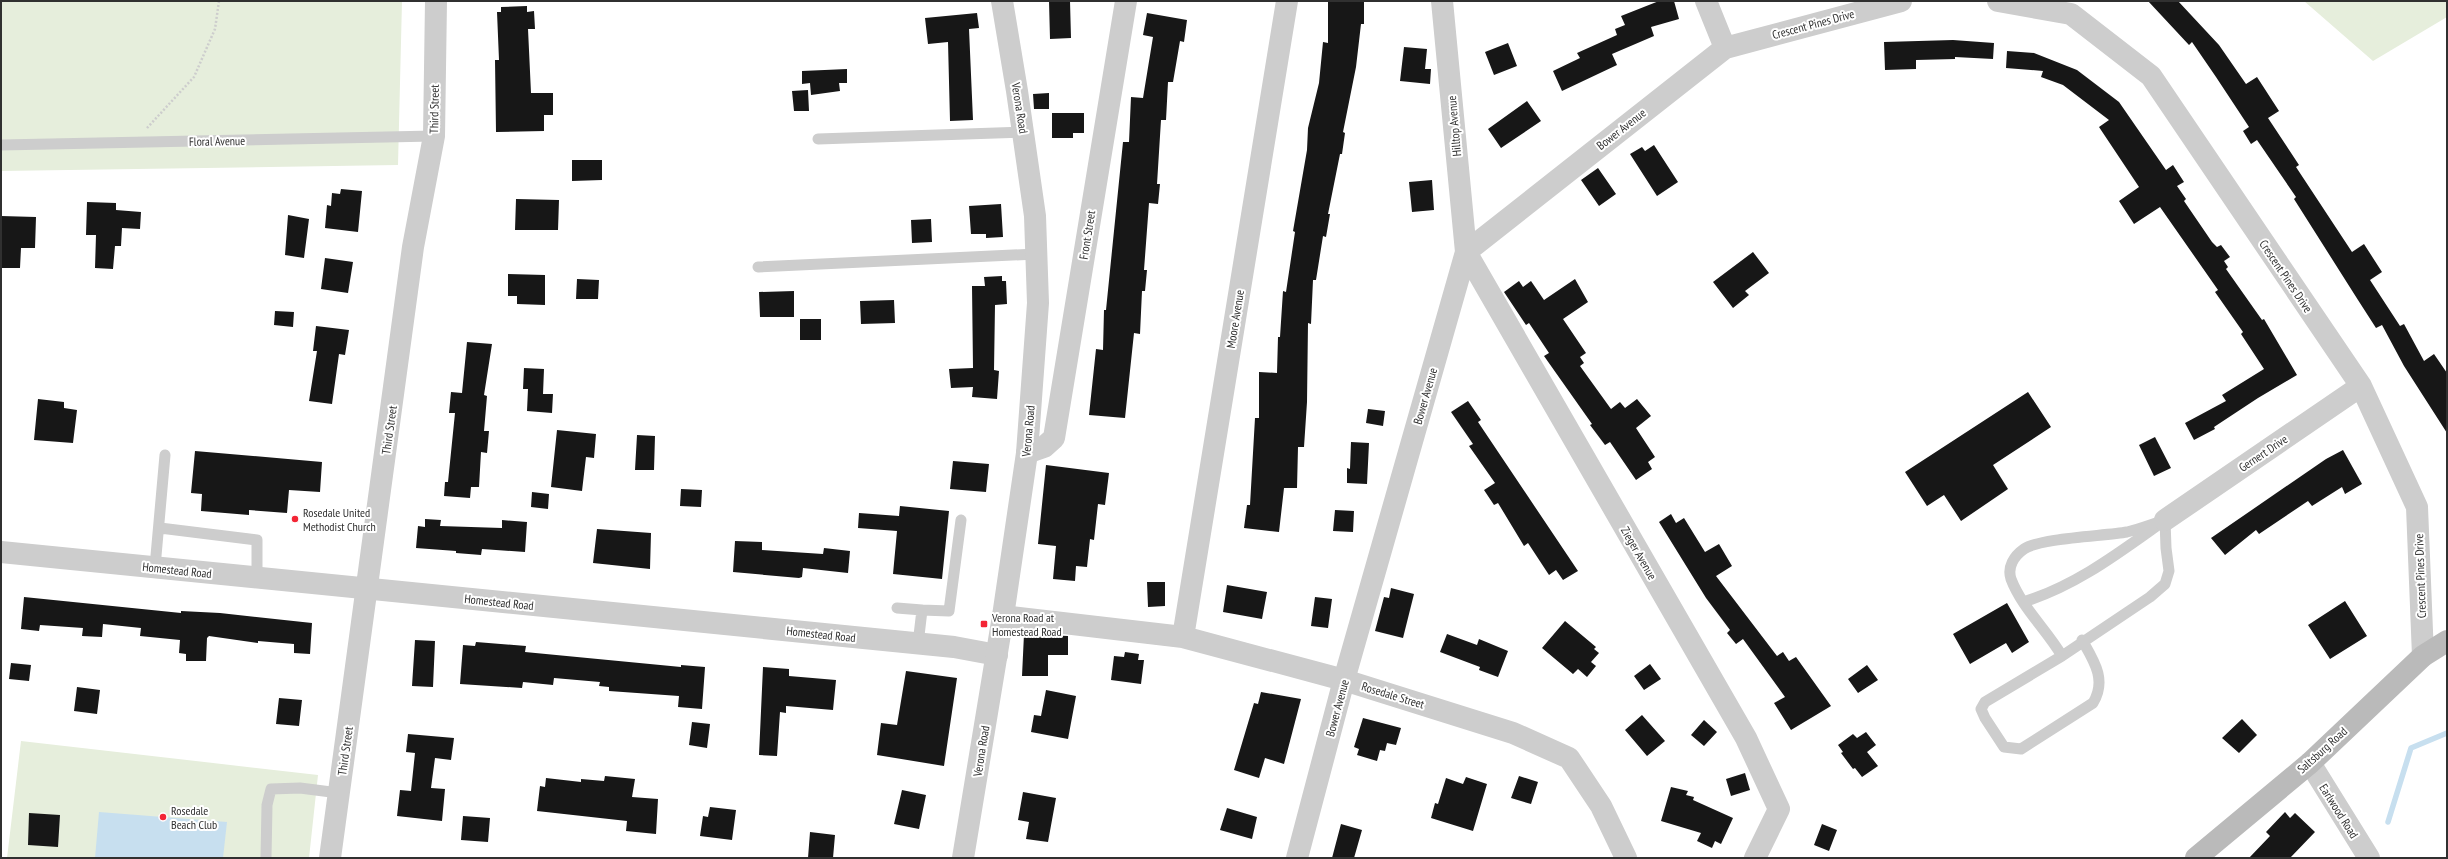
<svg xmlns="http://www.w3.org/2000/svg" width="2448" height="859" font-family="'PT Sans Narrow',sans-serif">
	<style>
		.green { fill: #e6eedc }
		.water { fill: #c7dfef }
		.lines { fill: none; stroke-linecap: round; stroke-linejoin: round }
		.stream { stroke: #c7dfef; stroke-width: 5.5 }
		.building { fill: #171717 }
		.path { stroke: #cdcdcd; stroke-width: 2.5; stroke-dasharray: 2 2; stroke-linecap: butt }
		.service { stroke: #cdcdcd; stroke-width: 11 }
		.minor { stroke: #cdcdcd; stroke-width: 22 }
		.tertiary { stroke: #cdcdcd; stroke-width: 22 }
		.secondary { stroke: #bababa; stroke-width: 22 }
		.poi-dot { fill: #f32535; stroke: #fff; stroke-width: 1.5 }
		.labels { text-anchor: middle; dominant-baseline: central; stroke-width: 4; stroke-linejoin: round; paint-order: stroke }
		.street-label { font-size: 12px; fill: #303030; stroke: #fff }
		.poi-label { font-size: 12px; fill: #303030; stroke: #fff; text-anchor: start }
	</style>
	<rect width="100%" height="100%" fill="#fff"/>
	<path class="green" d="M 1,1 L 402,1 L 398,165 L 1,171 Z
		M 2304,1 L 2447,1 L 2447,17 L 2373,61 Z
		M 21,741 L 318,775 L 309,858 L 7,858 Z"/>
	<path class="water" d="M 99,812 L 227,822 L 223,858 L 95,858 Z"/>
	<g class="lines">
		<path class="stream" d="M 2388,822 L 2411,748 L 2447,733"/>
	</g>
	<path class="building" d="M 1049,1 L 1070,1 L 1071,38 L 1050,39 Z
		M 1328,1 L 1364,1 L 1364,24 L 1361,24 L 1356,67 L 1343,132 L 1345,133 L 1342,154 L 1340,154 L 1328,214 L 1330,214 L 1326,237 L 1323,236 L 1316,280 L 1313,280 L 1311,324 L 1308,323 L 1307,402 L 1304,447 L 1298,447 L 1297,488 L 1284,488 L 1279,532 L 1244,528 L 1247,505 L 1250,505 L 1255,418 L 1259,418 L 1259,372 L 1277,373 L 1278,337 L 1280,337 L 1283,291 L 1286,292 L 1295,232 L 1293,231 L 1307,150 L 1308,128 L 1319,83 L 1323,42 L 1328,43 Z
		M 1659,1 L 1674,1 L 1679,19 L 1651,27 L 1654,36 L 1612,54 L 1617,65 L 1562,91 L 1553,71 L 1580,58 L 1577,53 L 1617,35 L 1615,29 L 1625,25 L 1621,16 Z
		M 2148,1 L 2178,1 L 2219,45 L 2246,84 L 2257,77 L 2279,111 L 2268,118 L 2299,165 L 2296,167 L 2352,252 L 2364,244 L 2382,272 L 2370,280 L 2400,326 L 2404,324 L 2424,361 L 2434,354 L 2447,373 L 2447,433 L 2404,366 L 2382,325 L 2376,328 L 2358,300 L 2294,199 L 2296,197 L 2257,140 L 2251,144 L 2243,131 L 2249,127 L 2216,77 L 2192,42 L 2189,45 Z
		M 527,6 L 527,12 L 534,11 L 535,29 L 528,29 L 531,93 L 553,93 L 553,115 L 544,115 L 544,131 L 496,132 L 495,60 L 499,60 L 497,12 L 501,12 L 501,7 Z
		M 977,13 L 979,28 L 969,29 L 973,120 L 950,121 L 948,42 L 928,44 L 925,18 Z
		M 1147,13 L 1187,20 L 1184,42 L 1180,41 L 1173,82 L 1168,82 L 1166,120 L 1161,120 L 1157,184 L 1160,184 L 1158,204 L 1149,203 L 1144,270 L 1147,270 L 1145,291 L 1142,291 L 1140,334 L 1134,333 L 1125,418 L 1089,415 L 1096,349 L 1103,350 L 1104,310 L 1106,310 L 1123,142 L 1129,142 L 1131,97 L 1143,98 L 1153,37 L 1143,35 Z
		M 1953,40 L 1994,43 L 1993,59 L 1955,57 L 1955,59 L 1916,60 L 1916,69 L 1885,70 L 1884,42 Z
		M 1508,43 L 1517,66 L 1494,75 L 1485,52 Z
		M 1404,47 L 1427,49 L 1425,69 L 1431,69 L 1430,84 L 1400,81 Z
		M 2007,51 L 2034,53 L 2077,70 L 2119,102 L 2166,170 L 2173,165 L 2184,182 L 2177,186 L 2186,199 L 2184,201 L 2212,242 L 2217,247 L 2221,245 L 2230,257 L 2224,261 L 2228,267 L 2226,269 L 2262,320 L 2264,319 L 2297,375 L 2258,398 L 2214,427 L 2215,429 L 2194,440 L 2185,423 L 2226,401 L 2222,395 L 2264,369 L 2241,334 L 2243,332 L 2215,292 L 2218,290 L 2160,207 L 2134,224 L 2119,201 L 2139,187 L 2099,127 L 2109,120 L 2063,85 L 2041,77 L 2043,71 L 2006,68 Z
		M 847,69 L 847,83 L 839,83 L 840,91 L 811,95 L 810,83 L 802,84 L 802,71 Z
		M 808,90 L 809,111 L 794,111 L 792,91 Z
		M 1049,93 L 1049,109 L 1034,109 L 1033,94 Z
		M 1527,101 L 1541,121 L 1501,148 L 1488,129 Z
		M 1052,113 L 1084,113 L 1084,133 L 1073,133 L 1073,138 L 1052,138 Z
		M 1654,145 L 1678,182 L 1657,196 L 1630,154 L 1642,147 L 1645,151 Z
		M 572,160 L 602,160 L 602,180 L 572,181 Z
		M 1598,168 L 1616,194 L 1599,206 L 1581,180 Z
		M 1432,180 L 1434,210 L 1412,212 L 1409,182 Z
		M 341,189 L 362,191 L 358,232 L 325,228 L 327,205 L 331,206 L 332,193 L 340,194 Z
		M 516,199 L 559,200 L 558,230 L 515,230 Z
		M 87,202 L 116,203 L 116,210 L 141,212 L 140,229 L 122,228 L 121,246 L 115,246 L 113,269 L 95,268 L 96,235 L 86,235 Z
		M 1001,204 L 1003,237 L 986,238 L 986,234 L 971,234 L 969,206 Z
		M 288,215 L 309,219 L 304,258 L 285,255 Z
		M 1,216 L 36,217 L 35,248 L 21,248 L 20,268 L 1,268 Z
		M 931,219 L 932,242 L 912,243 L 911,220 Z
		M 1753,252 L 1769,273 L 1745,291 L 1749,295 L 1733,308 L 1713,282 Z
		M 325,258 L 353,262 L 348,293 L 321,289 Z
		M 508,274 L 545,275 L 545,305 L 517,304 L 517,296 L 508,296 Z
		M 1002,276 L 1002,281 L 1006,281 L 1007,304 L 995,305 L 994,370 L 999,371 L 997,399 L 972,397 L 973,387 L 951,388 L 949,369 L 973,368 L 972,286 L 985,286 L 984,277 Z
		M 577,279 L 599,280 L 598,299 L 576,299 Z
		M 1575,279 L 1588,302 L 1563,319 L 1586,353 L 1580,357 L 1584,363 L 1580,366 L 1611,409 L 1620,402 L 1625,408 L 1637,399 L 1651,416 L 1636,428 L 1655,457 L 1648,462 L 1652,469 L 1636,480 L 1610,442 L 1605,445 L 1590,425 L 1592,424 L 1544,356 L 1549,353 L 1529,323 L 1526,325 L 1504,292 L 1519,281 L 1523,287 L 1531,281 L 1544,300 Z
		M 794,291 L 794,317 L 760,317 L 759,292 Z
		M 894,300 L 895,323 L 861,324 L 860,301 Z
		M 275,311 L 294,312 L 293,327 L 274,325 Z
		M 800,319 L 821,319 L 821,340 L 800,340 Z
		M 316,326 L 349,330 L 345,355 L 339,354 L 332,404 L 309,401 L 317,351 L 313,351 Z
		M 467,342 L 492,344 L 484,395 L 487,396 L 484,431 L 489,431 L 487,453 L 481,452 L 479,487 L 471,487 L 470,498 L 444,496 L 445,482 L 448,482 L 455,413 L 449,413 L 451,392 L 462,393 Z
		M 524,368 L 544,369 L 543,394 L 553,394 L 552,413 L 527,411 L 528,389 L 523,389 Z
		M 2028,392 L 2051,427 L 1993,465 L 2008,489 L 1961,521 L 1944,495 L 1927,506 L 1905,472 Z
		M 38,399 L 64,402 L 64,408 L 77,410 L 73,443 L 34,440 Z
		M 1468,401 L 1481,420 L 1478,422 L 1578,571 L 1563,580 L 1556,570 L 1549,575 L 1528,543 L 1524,546 L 1498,503 L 1494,505 L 1484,490 L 1495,483 L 1469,446 L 1473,444 L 1451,412 Z
		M 1368,409 L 1385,411 L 1383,426 L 1366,423 Z
		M 557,430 L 596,434 L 594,458 L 586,457 L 582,491 L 551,487 Z
		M 637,435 L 655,436 L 654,470 L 635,470 Z
		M 2155,437 L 2171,468 L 2154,476 L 2139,445 Z
		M 1351,442 L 1369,443 L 1367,484 L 1347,483 L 1347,468 L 1350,469 Z
		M 2343,450 L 2362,484 L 2345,494 L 2342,487 L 2312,506 L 2308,501 L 2259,534 L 2256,530 L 2225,555 L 2211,538 L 2326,459 Z
		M 195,451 L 322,462 L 320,492 L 289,490 L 287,513 L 249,510 L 249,515 L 201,511 L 202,494 L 191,493 Z
		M 953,461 L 989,464 L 986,492 L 950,489 Z
		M 1046,465 L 1109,473 L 1105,505 L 1098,504 L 1094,540 L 1090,539 L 1087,567 L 1076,566 L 1075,581 L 1053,579 L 1056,546 L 1038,544 Z
		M 681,489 L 702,490 L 701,507 L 680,506 Z
		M 532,492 L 549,494 L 548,509 L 531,507 Z
		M 900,506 L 949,511 L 942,579 L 893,574 L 897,531 L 858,528 L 859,513 L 899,516 Z
		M 1335,510 L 1354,511 L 1353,532 L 1333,531 Z
		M 1671,514 L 1676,523 L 1684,518 L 1705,552 L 1719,544 L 1732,566 L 1716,576 L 1777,656 L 1783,652 L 1789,661 L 1796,657 L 1831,706 L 1791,730 L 1774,703 L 1785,697 L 1743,639 L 1736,644 L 1727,633 L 1730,630 L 1706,598 L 1659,522 Z
		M 425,519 L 441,520 L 440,526 L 502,528 L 502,520 L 527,522 L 525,552 L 482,549 L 481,555 L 456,553 L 456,551 L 416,548 L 418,526 L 425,527 Z
		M 597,529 L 651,533 L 650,569 L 593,563 Z
		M 735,541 L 762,542 L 762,550 L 823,554 L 824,548 L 850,551 L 848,573 L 803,568 L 802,577 L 799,578 L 733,572 Z
		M 1147,582 L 1165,582 L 1165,606 L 1148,607 Z
		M 1227,585 L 1267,592 L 1262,619 L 1223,612 Z
		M 1391,588 L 1414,594 L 1403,638 L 1375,631 L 1384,597 L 1389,598 Z
		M 24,597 L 181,613 L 181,611 L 220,613 L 312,623 L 310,654 L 294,653 L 294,644 L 258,641 L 258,643 L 209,636 L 207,638 L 206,661 L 186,661 L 186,654 L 179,653 L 180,640 L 140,636 L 141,628 L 103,624 L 102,637 L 82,636 L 83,628 L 40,625 L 39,631 L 21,629 Z
		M 1315,597 L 1332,599 L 1328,628 L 1311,626 Z
		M 2345,601 L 2367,636 L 2330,659 L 2308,625 Z
		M 2007,603 L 2029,642 L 2012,653 L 2006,643 L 1970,664 L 1953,634 Z
		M 1565,621 L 1596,647 L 1594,649 L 1599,653 L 1591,662 L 1596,666 L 1587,677 L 1578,669 L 1573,674 L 1542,648 Z
		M 1024,634 L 1068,636 L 1068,655 L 1048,655 L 1048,676 L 1022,676 Z
		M 1447,634 L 1477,645 L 1479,639 L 1508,651 L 1498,677 L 1479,670 L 1480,667 L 1440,652 Z
		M 415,640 L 435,641 L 433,687 L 412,686 Z
		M 476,642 L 526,646 L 525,652 L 681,667 L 681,665 L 705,667 L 702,709 L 678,707 L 679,696 L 609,691 L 609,687 L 599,686 L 600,682 L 554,678 L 553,685 L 523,682 L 522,688 L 460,684 L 463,645 L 475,646 Z
		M 1125,652 L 1139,654 L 1138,660 L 1144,660 L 1141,684 L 1111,680 L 1114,656 L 1124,657 Z
		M 11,663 L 31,665 L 29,681 L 9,679 Z
		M 1650,664 L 1661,679 L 1644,690 L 1634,676 Z
		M 1867,665 L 1878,680 L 1858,693 L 1848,679 Z
		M 763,667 L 789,669 L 789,676 L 836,680 L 833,710 L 786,706 L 786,713 L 780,712 L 777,756 L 759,755 Z
		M 906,671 L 957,678 L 944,766 L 877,755 L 881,723 L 897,725 Z
		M 77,687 L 100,690 L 97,714 L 74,711 Z
		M 1046,690 L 1076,696 L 1068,739 L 1031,732 L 1034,715 L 1041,716 Z
		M 1261,692 L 1301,699 L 1284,764 L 1265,758 L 1259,778 L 1234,770 L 1254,703 L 1258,704 Z
		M 279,698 L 302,700 L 299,726 L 276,724 Z
		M 1642,715 L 1665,741 L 1647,756 L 1625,730 Z
		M 1363,718 L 1401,728 L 1396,745 L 1387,743 L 1385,751 L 1380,750 L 1377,761 L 1357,755 L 1359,749 L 1354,747 Z
		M 2242,719 L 2257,735 L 2239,753 L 2222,738 Z
		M 1704,720 L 1717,732 L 1704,746 L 1691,735 Z
		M 692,722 L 710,724 L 707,748 L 689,745 Z
		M 1866,732 L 1876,745 L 1867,752 L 1878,766 L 1862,777 L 1855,768 L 1853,769 L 1841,753 L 1843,752 L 1838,745 L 1853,734 L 1857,738 Z
		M 408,734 L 454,738 L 451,760 L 435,758 L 431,788 L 445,789 L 442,821 L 397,816 L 400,790 L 411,791 L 415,753 L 406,752 Z
		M 1745,773 L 1750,790 L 1731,796 L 1726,779 Z
		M 605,776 L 635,779 L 632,797 L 658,799 L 656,834 L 626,831 L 627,821 L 537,811 L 540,786 L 545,787 L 546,778 L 581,782 L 581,779 L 604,781 Z
		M 1519,776 L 1538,782 L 1531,804 L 1511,798 Z
		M 1466,777 L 1487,784 L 1473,831 L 1431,818 L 1435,803 L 1438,804 L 1446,778 L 1463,784 Z
		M 1671,787 L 1688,791 L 1686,795 L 1694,797 L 1693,800 L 1733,818 L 1721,844 L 1715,841 L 1712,848 L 1697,841 L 1701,833 L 1661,821 Z
		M 902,790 L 926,795 L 919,829 L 894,824 Z
		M 1023,792 L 1056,798 L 1048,842 L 1026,839 L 1029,822 L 1018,820 Z
		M 710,807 L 736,810 L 732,840 L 700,836 L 703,816 L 708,817 Z
		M 1227,808 L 1257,817 L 1252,839 L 1220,830 Z
		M 2285,812 L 2290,818 L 2295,813 L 2315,832 L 2290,858 L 2249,858 L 2270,836 L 2266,832 Z
		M 29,813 L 60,815 L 58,847 L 28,845 Z
		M 463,816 L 490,818 L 488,842 L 461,840 Z
		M 1341,824 L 1362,830 L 1354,858 L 1332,858 Z
		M 1822,824 L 1837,830 L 1829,851 L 1814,845 Z
		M 810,832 L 835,835 L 833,858 L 808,858 Z"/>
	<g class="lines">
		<path class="path" d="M 147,128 L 194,77 L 215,29 L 219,1"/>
		<path class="service" d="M 818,139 L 1023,132
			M 1,145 L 434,136
			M 758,267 L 1036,254
			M 2165,520 L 2166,548 L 2169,571 L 2165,584 L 2150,597 L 2062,656 C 2047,630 2022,608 2011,579 C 2007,567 2014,556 2024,549 C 2040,538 2105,536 2127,532 C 2140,529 2152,524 2165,520 Z
			M 160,528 L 257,540 L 257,578
			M 155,567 L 165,455
			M 2023,602 C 2073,587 2116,555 2158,525
			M 897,608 L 922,610
			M 918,644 L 922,610 L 949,611 L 961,520
			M 2062,656 L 1985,702 L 1981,709 L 1985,718 L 2004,747 L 2021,749 L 2093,703 C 2107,680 2094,661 2082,640
			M 266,858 L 267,805 L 271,789 L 300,788 L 339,793"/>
		<path class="minor" d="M 1442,1 L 1466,252 L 1746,738 L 1779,809 L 1755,858
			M 1706,1 L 1725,48
			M 1998,1 L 2071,14 L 2151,76 L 2361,386 L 2417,507 L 2423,656
			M 1027,453 L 1044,447 L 1054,438 L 1126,1
			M 2165,520 L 2361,386
			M 1,552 L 954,647 L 997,655
			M 1003,616 L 1183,637 L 1344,680 L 1513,733 L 1569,758 L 1601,806 L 1626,858
			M 1183,637 L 1287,1
			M 2310,763 L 2369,858
			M 330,858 L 413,247 L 434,136 L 436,1
			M 1297,858 L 1344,680 L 1466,252 L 1725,48 L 1901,1"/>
		<path class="tertiary" d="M 963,858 L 1003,616 L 1027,453 L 1038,303 L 1035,216 L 1017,91 L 1002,1"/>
		<path class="secondary" d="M 2196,858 L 2310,763 L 2423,656 L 2447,641"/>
	</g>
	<g class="poi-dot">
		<circle cx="295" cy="519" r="4"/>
		<rect x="980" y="620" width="8" height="8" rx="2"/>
		<circle cx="163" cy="817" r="4"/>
	</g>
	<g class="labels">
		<g class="street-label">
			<text transform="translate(1813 24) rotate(-15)">Crescent Pines Drive</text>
			<text transform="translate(1020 108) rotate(81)">Verona Road</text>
			<text transform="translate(434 109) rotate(-89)">Third Street</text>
			<text transform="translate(1454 126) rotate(-95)">Hilltop Avenue</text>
			<text transform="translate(1621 129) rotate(-38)">Bower Avenue</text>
			<text transform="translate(217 141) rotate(-1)">Floral Avenue</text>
			<text transform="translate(1087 235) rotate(-81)">Front Street</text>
			<text transform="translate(2286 276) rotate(56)">Crescent Pines Drive</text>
			<text transform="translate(1235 319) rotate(-81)">Moore Avenue</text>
			<text transform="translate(1425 396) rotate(-74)">Bower Avenue</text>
			<text transform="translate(389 430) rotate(-82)">Third Street</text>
			<text transform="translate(1028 431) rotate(-85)">Verona Road</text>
			<text transform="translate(2263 453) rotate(-34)">Gernert Drive</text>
			<text transform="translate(1639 553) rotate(60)">Zieger Avenue</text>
			<text transform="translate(177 570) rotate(6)">Homestead Road</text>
			<text transform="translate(2420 576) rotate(-92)">Crescent Pines Drive</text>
			<text transform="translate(499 602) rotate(6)">Homestead Road</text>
			<text transform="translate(821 634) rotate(6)">Homestead Road</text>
			<text transform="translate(1393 695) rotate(17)">Rosedale Street</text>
			<text transform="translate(1337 708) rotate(-75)">Bower Avenue</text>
			<text transform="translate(2322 750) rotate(-42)">Saltsburg Road</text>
			<text transform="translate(345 751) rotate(-82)">Third Street</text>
			<text transform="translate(981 751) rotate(-81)">Verona Road</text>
			<text transform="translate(2339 811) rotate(58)">Earlwood Road</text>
		</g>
		<g class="poi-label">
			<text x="303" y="512">Rosedale United<tspan x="303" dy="14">Methodist Church</tspan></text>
			<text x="992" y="617">Verona Road at<tspan x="992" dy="14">Homestead Road</tspan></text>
			<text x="171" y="810">Rosedale<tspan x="171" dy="14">Beach Club</tspan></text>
		</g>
	</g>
	<rect width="2448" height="859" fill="none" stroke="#303030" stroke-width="4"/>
</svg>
